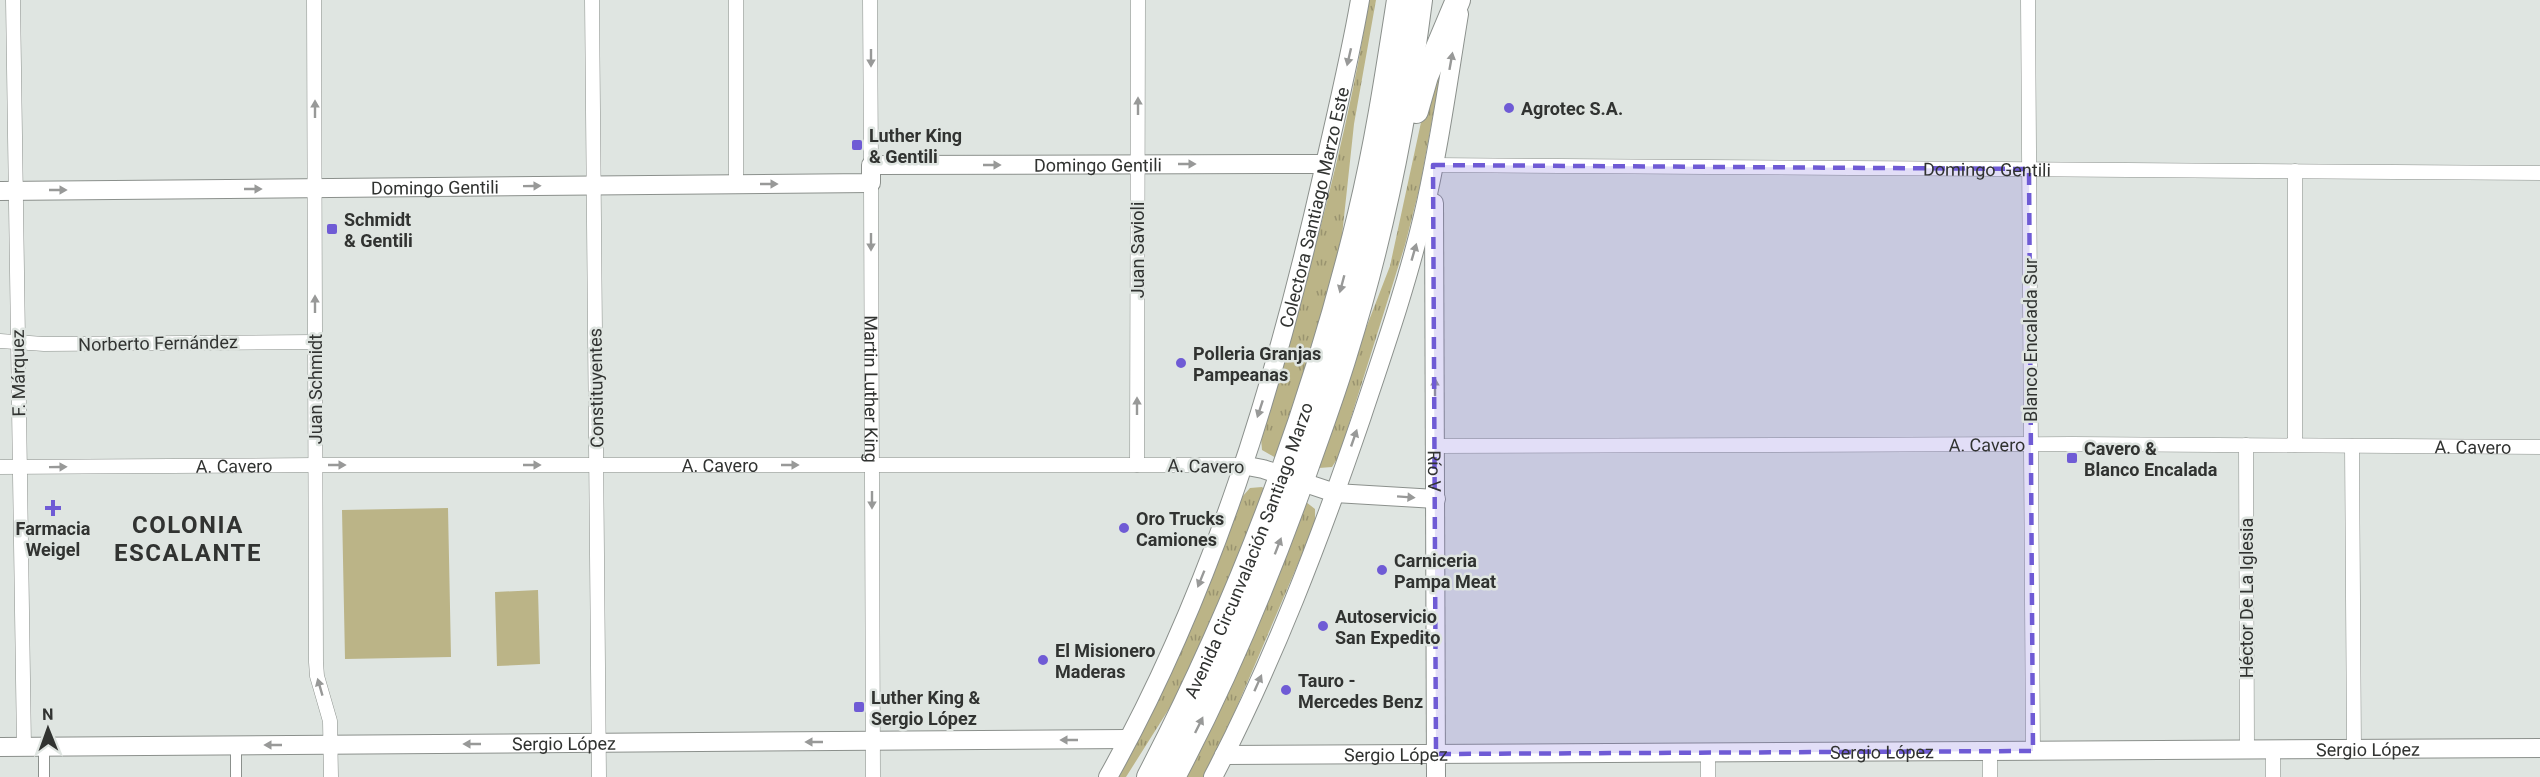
<svg xmlns="http://www.w3.org/2000/svg" width="2540" height="777" font-family="Roboto,sans-serif">
	<style>
		.grass { fill: url(#grass-tufts) }
		.pitch { fill: #bbb487 }
		.lines { fill: none; stroke-linecap: round; stroke-linejoin: round }
		.pedestrian-casing { stroke: #8b908c; stroke-width: 12 }
		.minor-casing { stroke: #8b908c; stroke-width: 15 }
		.tertiary-casing { stroke: #8b908c; stroke-width: 20 }
		.trunk-casing { stroke: #8b908c; stroke-width: 26 }
		.pedestrian { stroke: #fff; stroke-width: 10 }
		.minor { stroke: #fff; stroke-width: 14 }
		.tertiary { stroke: #fff; stroke-width: 18 }
		.trunk { stroke: #fff; stroke-width: 24 }
		.oneway { fill: #989998 }
		.marked { fill: #6f5bd5; fill-opacity: 0.2; stroke: #6f5bd5; stroke-width: 4.5; stroke-dasharray: 12 8; stroke-linejoin: round }
		.poi-dot { fill: #6f5bd5; stroke: #dfe5e1; stroke-width: 2 }
		.labels { text-anchor: middle; dominant-baseline: central; stroke-width: 5; stroke-linejoin: round; paint-order: stroke }
		.poi-label { font-size: 18px; font-weight: bold; fill: #313331; stroke: #dfe5e1; text-anchor: start }
		.street-label { font-size: 18px; fill: #313331; stroke: #dfe5e1 }
		.district-label { font-size: 24px; font-weight: bold; letter-spacing: 1.5px; fill: #313331; stroke: #dfe5e1 }
	</style>
	<defs>
		<pattern id="grass-tufts" width="24" height="20" patternUnits="userSpaceOnUse" patternTransform="scale(1.5)"><rect width="24" height="20" fill="#bbb487"/><path d="M3 7l-1-3M5 7V3M7 7l1-3M15 17l-1-3M17 17v-4M19 17l1-3" fill="none" stroke="#99936f"/></pattern>
	</defs>
	<rect width="100%" height="100%" fill="#dfe5e1"/>
	<path class="grass" d="M 1369,0 L 1376,0 L 1354,124 L 1341,245 L 1323,316 L 1276,458 L 1262,450 L 1261,438 C 1303,294 1346,148 1369,0 Z
		M 1442,66 L 1420,186 L 1405,245 L 1339,456 L 1332,467 L 1319,468 L 1351,367 L 1390,266 L 1423,113 Z
		M 1262,487 L 1265,490 L 1235,574 L 1179,693 L 1126,777 L 1117,777 L 1242,497 L 1250,488 Z
		M 1306,502 L 1315,509 L 1315,524 L 1224,737 L 1204,777 L 1183,777 Z"/>
	<path class="pitch" d="M 448,508 L 451,657 L 345,659 L 342,510 Z
		M 538,590 L 540,664 L 497,666 L 495,592 Z"/>
	<g class="lines">
		<defs>
			<path id="pedestrian" d="M 236,745 L 236,777
				M 44,746 L 44,777"/>
			<g id="minor">
				<path d="M 13,0 L 24,747"/>
				<path d="M 314,0 L 316,662 L 317,676 L 330,721 L 331,777"/>
				<path d="M 592,0 L 599,777"/>
				<path d="M 870,0 L 871,165"/>
				<path d="M 2028,0 L 2033,751"/>
				<path id="s1" d="M 1433,165 L 2540,173"/>
				<path d="M 2295,171 L 2295,445"/>
				<path id="s2" d="M 871,183 L 873,777"/>
				<path d="M 736,184 L 736,0"/>
				<path d="M 0,341 L 44,344 L 315,342"/>
				<path d="M 2246,445 L 2247,750"/>
				<path id="s3" d="M 1435,446 L 2072,444 L 2540,447"/>
				<path d="M 2352,446 L 2354,749"/>
				<path d="M 1137,465 L 1138,0"/>
				<path id="s4" d="M 0,467 L 316,465 L 1242,465"/>
				<path d="M 2273,750 L 2273,777"/>
				<path d="M 1708,777 L 1708,753"/>
				<path d="M 1990,777 L 1990,751"/>
			</g>
			<g id="tertiary">
				<path id="s5" d="M 0,191 L 871,183 L 871,165 L 1325,164"/>
				<path id="s6" d="M 1434,203 L 1436,777"/>
				<path d="M 1242,465 L 1263,469 L 1335,493 L 1436,499"/>
				<path id="s7" d="M 0,747 L 1127,739"/>
				<path id="s8" d="M 1224,755 L 2540,748"/>
				<path id="s9" d="M 1108,777 C 1213,590 1276,381 1323,173 C 1336,115 1350,58 1360,0"/>
				<path d="M 1213,777 C 1273,662 1320,539 1362,416 C 1384,350 1407,284 1423,216 C 1439,149 1448,81 1459,14"/>
			</g>
			<g id="trunk">
				<path d="M 1416,111 L 1426,76 L 1458,0"/>
				<path id="s10" d="M 1149,777 C 1242,598 1313,410 1360,214 C 1377,144 1388,71 1399,0"/>
				<path d="M 1173,777 C 1225,679 1267,578 1304,474 C 1318,434 1333,394 1345,354 C 1381,239 1405,119 1420,0"/>
			</g>
		</defs>
		<use href="#pedestrian" class="pedestrian-casing"/>
		<use href="#minor" class="minor-casing"/>
		<use href="#tertiary" class="tertiary-casing"/>
		<use href="#trunk" class="trunk-casing"/>
		<use href="#pedestrian" class="pedestrian"/>
		<use href="#minor" class="minor"/>
		<use href="#tertiary" class="tertiary"/>
		<use href="#trunk" class="trunk"/>
	</g>
	<defs><path id="oneway-solid" d="M-6-.8H1V-3.2L6.5 0L1 3.2V.8H-6Z" transform="scale(1.5)"/></defs>
	<g class="oneway">
		<use href="#oneway-solid" transform="translate(1349 57) rotate(103)"/>
		<use href="#oneway-solid" transform="translate(871 58) rotate(90)"/>
		<use href="#oneway-solid" transform="translate(1451 61) rotate(-80)"/>
		<use href="#oneway-solid" transform="translate(1138 106) rotate(-90)"/>
		<use href="#oneway-solid" transform="translate(315 109) rotate(-90)"/>
		<use href="#oneway-solid" transform="translate(1187 164)"/>
		<use href="#oneway-solid" transform="translate(992 165)"/>
		<use href="#oneway-solid" transform="translate(769 184)"/>
		<use href="#oneway-solid" transform="translate(532 186) rotate(-1)"/>
		<use href="#oneway-solid" transform="translate(253 189)"/>
		<use href="#oneway-solid" transform="translate(58 190)"/>
		<use href="#oneway-solid" transform="translate(871 242) rotate(90)"/>
		<use href="#oneway-solid" transform="translate(1414 252) rotate(-74)"/>
		<use href="#oneway-solid" transform="translate(1342 284) rotate(105)"/>
		<use href="#oneway-solid" transform="translate(315 304) rotate(-90)"/>
		<use href="#oneway-solid" transform="translate(1435 387) rotate(-90)"/>
		<use href="#oneway-solid" transform="translate(1137 406) rotate(-90)"/>
		<use href="#oneway-solid" transform="translate(1260 409) rotate(108)"/>
		<use href="#oneway-solid" transform="translate(1354 438) rotate(-71)"/>
		<use href="#oneway-solid" transform="translate(337 465)"/>
		<use href="#oneway-solid" transform="translate(532 465)"/>
		<use href="#oneway-solid" transform="translate(790 465)"/>
		<use href="#oneway-solid" transform="translate(58 467) rotate(-1)"/>
		<use href="#oneway-solid" transform="translate(1406 497) rotate(4)"/>
		<use href="#oneway-solid" transform="translate(872 500) rotate(90)"/>
		<use href="#oneway-solid" transform="translate(1278 546) rotate(-69)"/>
		<use href="#oneway-solid" transform="translate(1201 579) rotate(112)"/>
		<use href="#oneway-solid" transform="translate(1258 683) rotate(-66)"/>
		<use href="#oneway-solid" transform="translate(320 687) rotate(-106)"/>
		<use href="#oneway-solid" transform="translate(1199 725) rotate(-64)"/>
		<use href="#oneway-solid" transform="translate(1069 740) rotate(180)"/>
		<use href="#oneway-solid" transform="translate(814 742) rotate(180)"/>
		<use href="#oneway-solid" transform="translate(472 744) rotate(180)"/>
		<use href="#oneway-solid" transform="translate(273 745) rotate(180)"/>
	</g>
	<path class="marked" d="M 1433,165 L 2029,169 L 2033,751 L 1436,754 Z"/>
	<g class="poi-dot">
		<circle cx="1509" cy="108" r="6"/>
		<rect x="851" y="139" width="12" height="12" rx="3"/>
		<rect x="326" y="223" width="12" height="12" rx="3"/>
		<circle cx="1181" cy="363" r="6"/>
		<rect x="2066" y="452" width="12" height="12" rx="3"/>
		<path d="M50 499h6v6h6v6h-6v6h-6v-6h-6v-6h6z"/>
		<circle cx="1124" cy="528" r="6"/>
		<circle cx="1382" cy="570" r="6"/>
		<circle cx="1323" cy="626" r="6"/>
		<circle cx="1043" cy="660" r="6"/>
		<circle cx="1286" cy="690" r="6"/>
		<rect x="853" y="701" width="12" height="12" rx="3"/>
	</g>
	<g class="labels">
		<g class="poi-label">
			<text x="1521" y="108">Agrotec S.A.</text>
			<text x="869" y="135">Luther King<tspan x="869" dy="21">&amp; Gentili</tspan></text>
			<text x="344" y="219">Schmidt<tspan x="344" dy="21">&amp; Gentili</tspan></text>
			<text x="1193" y="353">Polleria Granjas<tspan x="1193" dy="21">Pampeanas</tspan></text>
			<text x="2084" y="448">Cavero &amp;<tspan x="2084" dy="21">Blanco Encalada</tspan></text>
			<text x="1136" y="518">Oro Trucks<tspan x="1136" dy="21">Camiones</tspan></text>
			<text x="53" y="528" text-anchor="middle">Farmacia<tspan x="53" dy="21">Weigel</tspan></text>
			<text x="1394" y="560">Carniceria<tspan x="1394" dy="21">Pampa Meat</tspan></text>
			<text x="1335" y="616">Autoservicio<tspan x="1335" dy="21">San Expedito</tspan></text>
			<text x="1055" y="650">El Misionero<tspan x="1055" dy="21">Maderas</tspan></text>
			<text x="1298" y="680">Tauro -<tspan x="1298" dy="21">Mercedes Benz</tspan></text>
			<text x="871" y="697">Luther King &amp;<tspan x="871" dy="21">Sergio López</tspan></text>
		</g>
		<g class="street-label">
			<text stroke="none"><textPath href="#s5" startOffset="1116">Domingo Gentili</textPath></text>
			<text stroke="none"><textPath href="#s1" startOffset="554">Domingo Gentili</textPath></text>
			<text stroke="none"><textPath href="#s5" startOffset="435">Domingo Gentili</textPath></text>
			<text stroke="none"><textPath href="#s9" startOffset="608">Colectora Santiago Marzo Este</textPath></text>
			<text transform="translate(1137 250) rotate(-90)">Juan Savioli</text>
			<text transform="translate(2030 340) rotate(-90)">Blanco Encalada Sur</text>
			<text transform="translate(158 343) rotate(-1)">Norberto Fernández</text>
			<text transform="translate(18 373) rotate(-91)">F. Márquez</text>
			<text transform="translate(596 388) rotate(-91)">Constituyentes</text>
			<text stroke="none"><textPath href="#s2" startOffset="206">Martin Luther King</textPath></text>
			<text transform="translate(315 389) rotate(-90)">Juan Schmidt</text>
			<text stroke="none"><textPath href="#s3" startOffset="552">A. Cavero</textPath></text>
			<text stroke="none"><textPath href="#s3" startOffset="1038">A. Cavero</textPath></text>
			<text stroke="none"><textPath href="#s4" startOffset="234">A. Cavero</textPath></text>
			<text stroke="none"><textPath href="#s4" startOffset="720">A. Cavero</textPath></text>
			<text transform="translate(1206 466) rotate(1)">A. Cavero</text>
			<text stroke="none"><textPath href="#s6" startOffset="268">Río V</textPath></text>
			<text stroke="none"><textPath href="#s10" startOffset="248">Avenida Circunvalación Santiago Marzo</textPath></text>
			<text transform="translate(2246 598) rotate(-90)">Héctor De La Iglesia</text>
			<text stroke="none"><textPath href="#s7" startOffset="564">Sergio López</textPath></text>
			<text stroke="none"><textPath href="#s8" startOffset="1144">Sergio López</textPath></text>
			<text stroke="none"><textPath href="#s8" startOffset="658">Sergio López</textPath></text>
			<text stroke="none"><textPath href="#s8" startOffset="172">Sergio López</textPath></text>
		</g>
		<g class="district-label">
			<text x="188" y="525">COLONIA<tspan x="188" dy="28">ESCALANTE</tspan></text>
		</g>
	</g>
	<g transform="translate(48 729) rotate(359)" stroke="#dfe5e1" stroke-width="4.5" paint-order="stroke">
	<path d="M0-4.5L10 22L0 15L-10 22Z" fill="#313331"/>
	<text y="-9" font-size="16" font-weight="bold" text-anchor="middle" fill="#313331">N</text>
	</g>
</svg>
